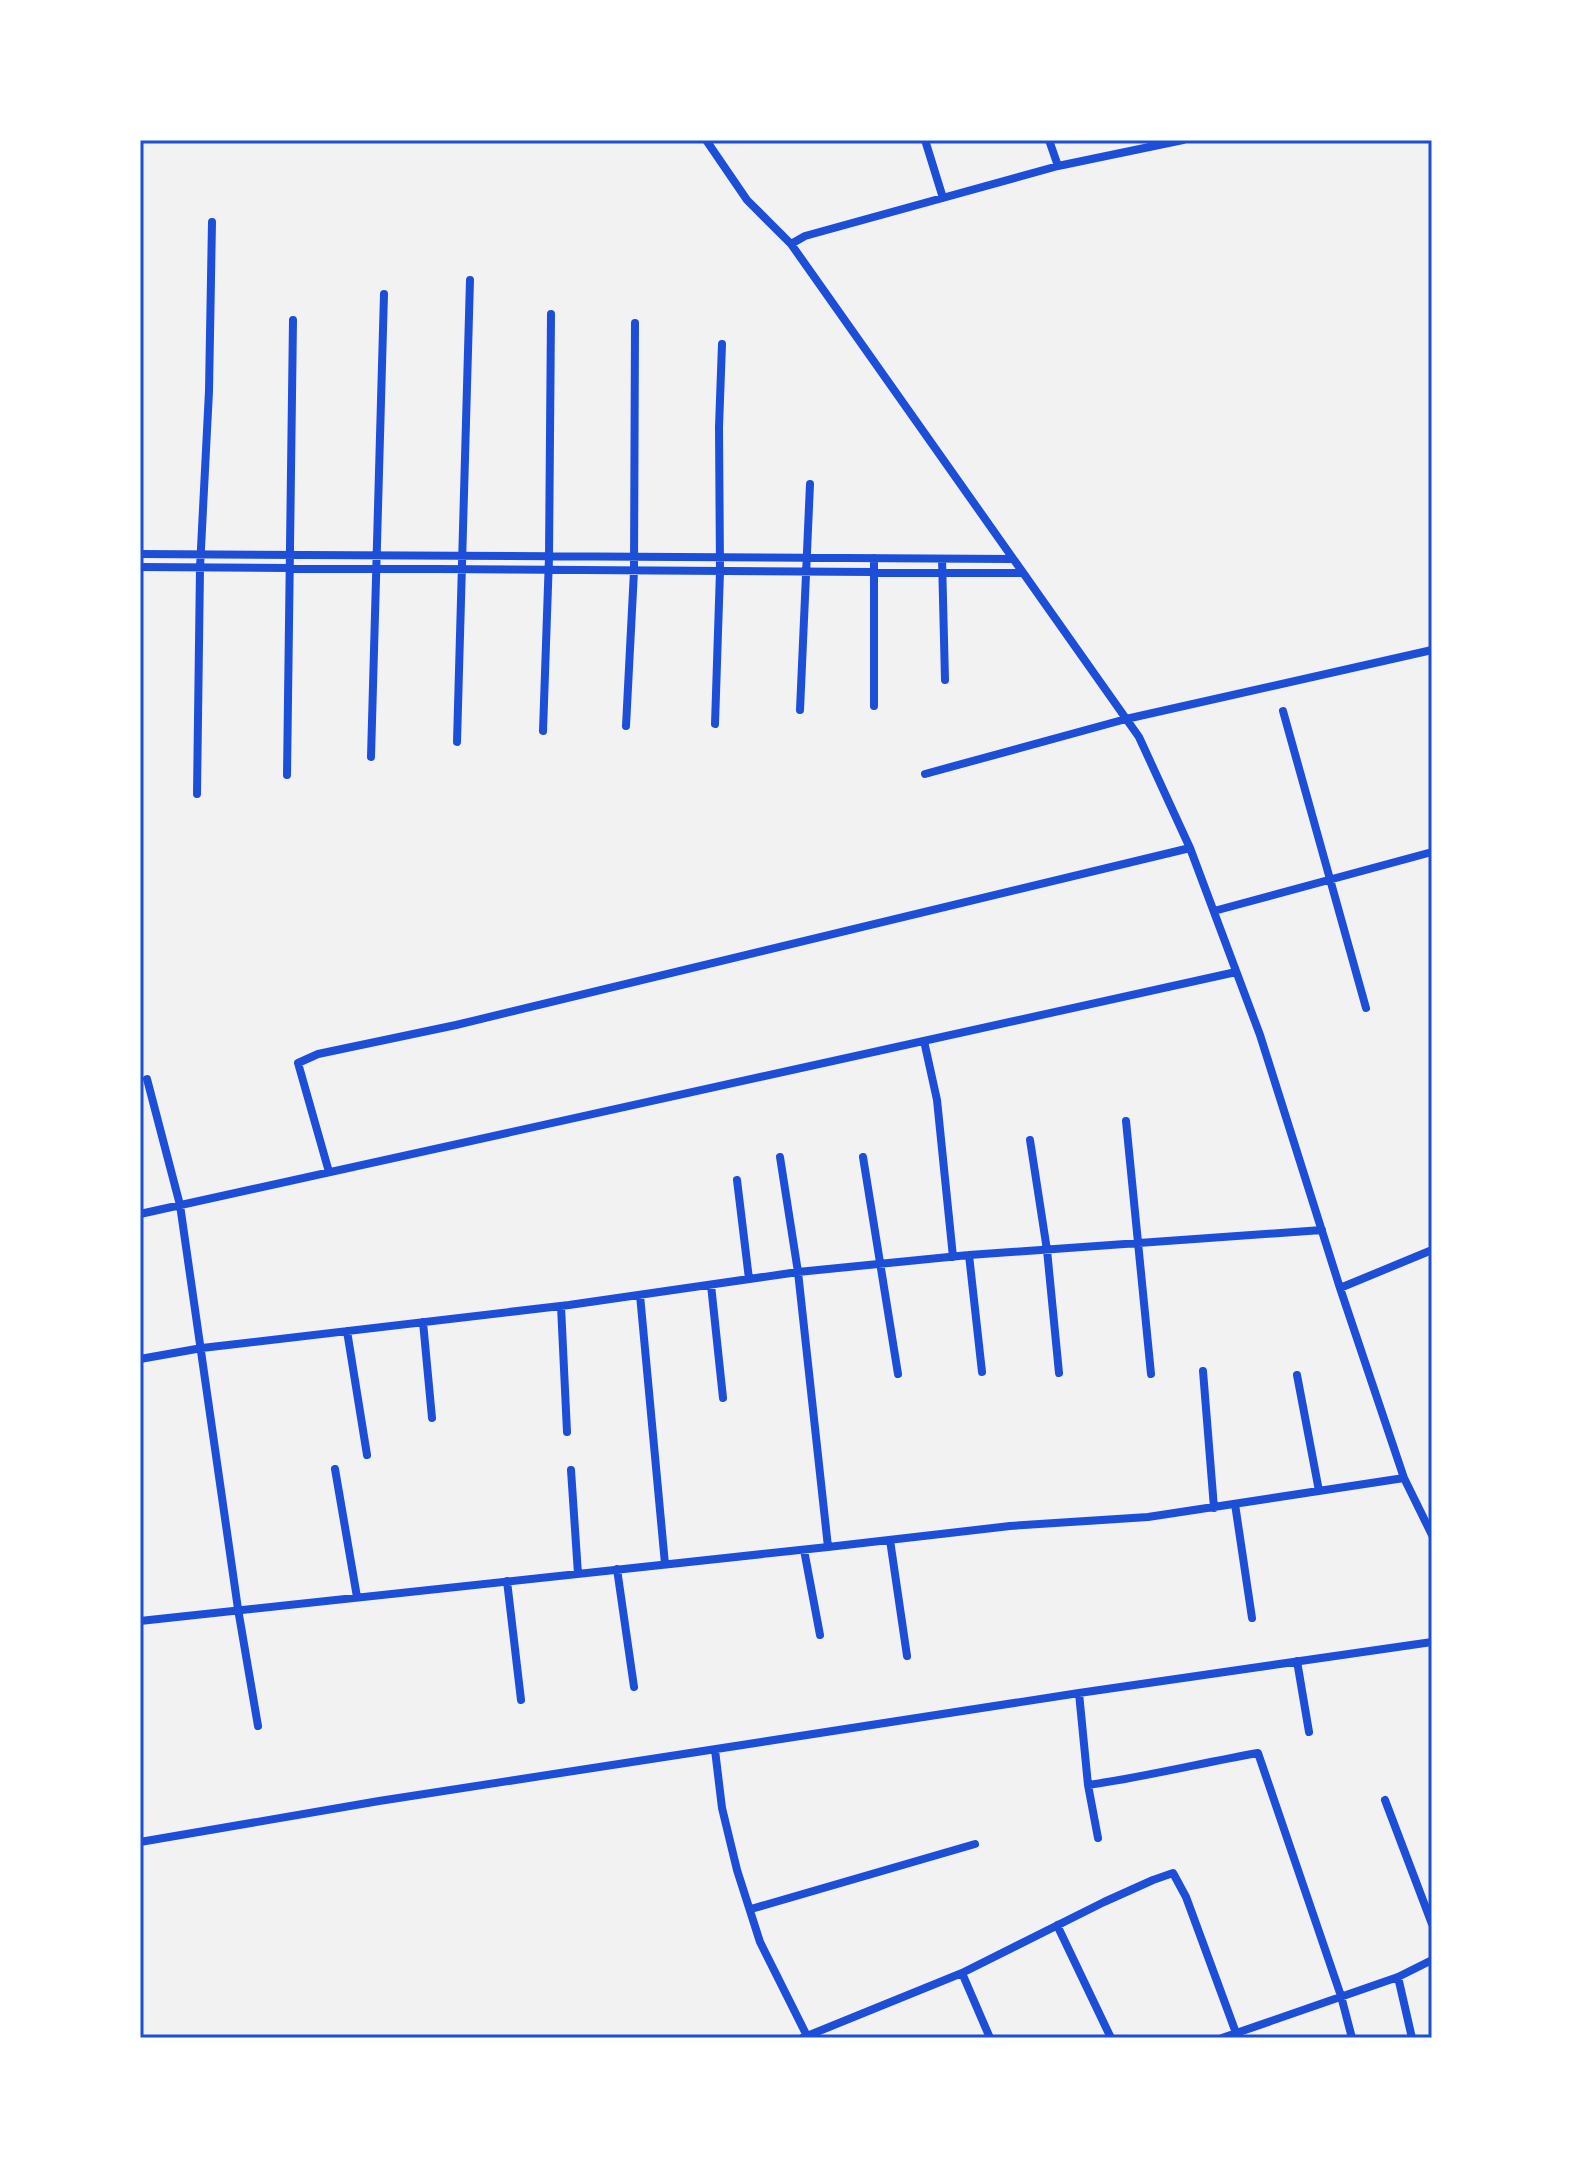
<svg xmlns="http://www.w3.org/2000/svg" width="1572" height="2178" font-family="'DejaVu Sans',sans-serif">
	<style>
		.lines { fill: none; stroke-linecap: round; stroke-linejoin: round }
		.minor { stroke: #1d4ed8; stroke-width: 8 }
		.neatline { fill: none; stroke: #1d4ed8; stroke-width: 3 }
	</style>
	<rect width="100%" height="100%" fill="#f2f2f2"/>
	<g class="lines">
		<path class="minor" d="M 706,140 L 747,200 L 791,244 L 1139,737 L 1190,848 L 1260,1035 L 1340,1288 L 1404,1478 L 1432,1535
			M 925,140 L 943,198
			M 1049,140 L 1058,166
			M 791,244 L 805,236 L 1058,166 L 1183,140
			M 140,554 L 1012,559
			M 874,558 L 874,706
			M 942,559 L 945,680
			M 140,567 L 1023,573
			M 800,710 L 810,484
			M 1283,711 L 1366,1008
			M 715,724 L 720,571 L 719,427 L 722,344
			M 626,726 L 634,571 L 635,323
			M 543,731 L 549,557 L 551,314
			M 457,742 L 470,280
			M 371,757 L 384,294
			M 925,774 L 1126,719 L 1432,650
			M 287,775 L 293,320
			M 197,794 L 200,568 L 209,391 L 212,222
			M 1214,911 L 1432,852
			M 924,1041 L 937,1100 L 953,1257
			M 147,1079 L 180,1205 L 238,1609 L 258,1726
			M 1126,1121 L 1151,1374
			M 1030,1140 L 1047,1250 L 1059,1373
			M 780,1157 L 798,1272 L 828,1547
			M 863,1157 L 898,1374
			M 329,1172 L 298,1063 L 318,1054 L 456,1025 L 1190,848
			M 737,1180 L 749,1279
			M 140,1214 L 1236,972
			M 969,1255 L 982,1372
			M 711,1285 L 723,1398
			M 1340,1288 L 1432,1250
			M 640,1295 L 665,1564
			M 561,1306 L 567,1432
			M 423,1322 L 432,1418
			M 347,1331 L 367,1455
			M 140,1359 L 202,1348 L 569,1305 L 798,1272 L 969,1255 L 1322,1230
			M 1203,1371 L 1214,1508
			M 1297,1375 L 1319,1491
			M 335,1469 L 357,1597
			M 571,1470 L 578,1574
			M 1235,1504 L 1252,1618
			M 890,1540 L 907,1656
			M 804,1550 L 820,1635
			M 617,1569 L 634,1687
			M 507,1581 L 521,1700
			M 140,1621 L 828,1547 L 1010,1526 L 1148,1517 L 1404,1478
			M 1297,1661 L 1309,1732
			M 1079,1693 L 1088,1785 L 1098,1838
			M 715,1750 L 722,1808 L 737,1870 L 760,1942 L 808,2038
			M 1088,1785 C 1145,1777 1201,1763 1258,1753 L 1341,1996 L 1352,2038
			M 1385,1800 L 1432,1924
			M 140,1842 L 379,1801 L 1079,1693 L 1432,1642
			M 751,1909 L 975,1844
			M 1057,1925 L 1111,2038
			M 962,1973 L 990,2038
			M 1398,1977 L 1412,2038
			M 802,2038 L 962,1973 L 1104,1902 L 1153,1880 L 1173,1873 L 1186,1897 L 1236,2033
			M 1222,2038 L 1398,1977 L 1432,1960"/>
	</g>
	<rect width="1572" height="2178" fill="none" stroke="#ffffff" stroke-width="284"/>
	<rect x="142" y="142" width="1288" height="1894" class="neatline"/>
</svg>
